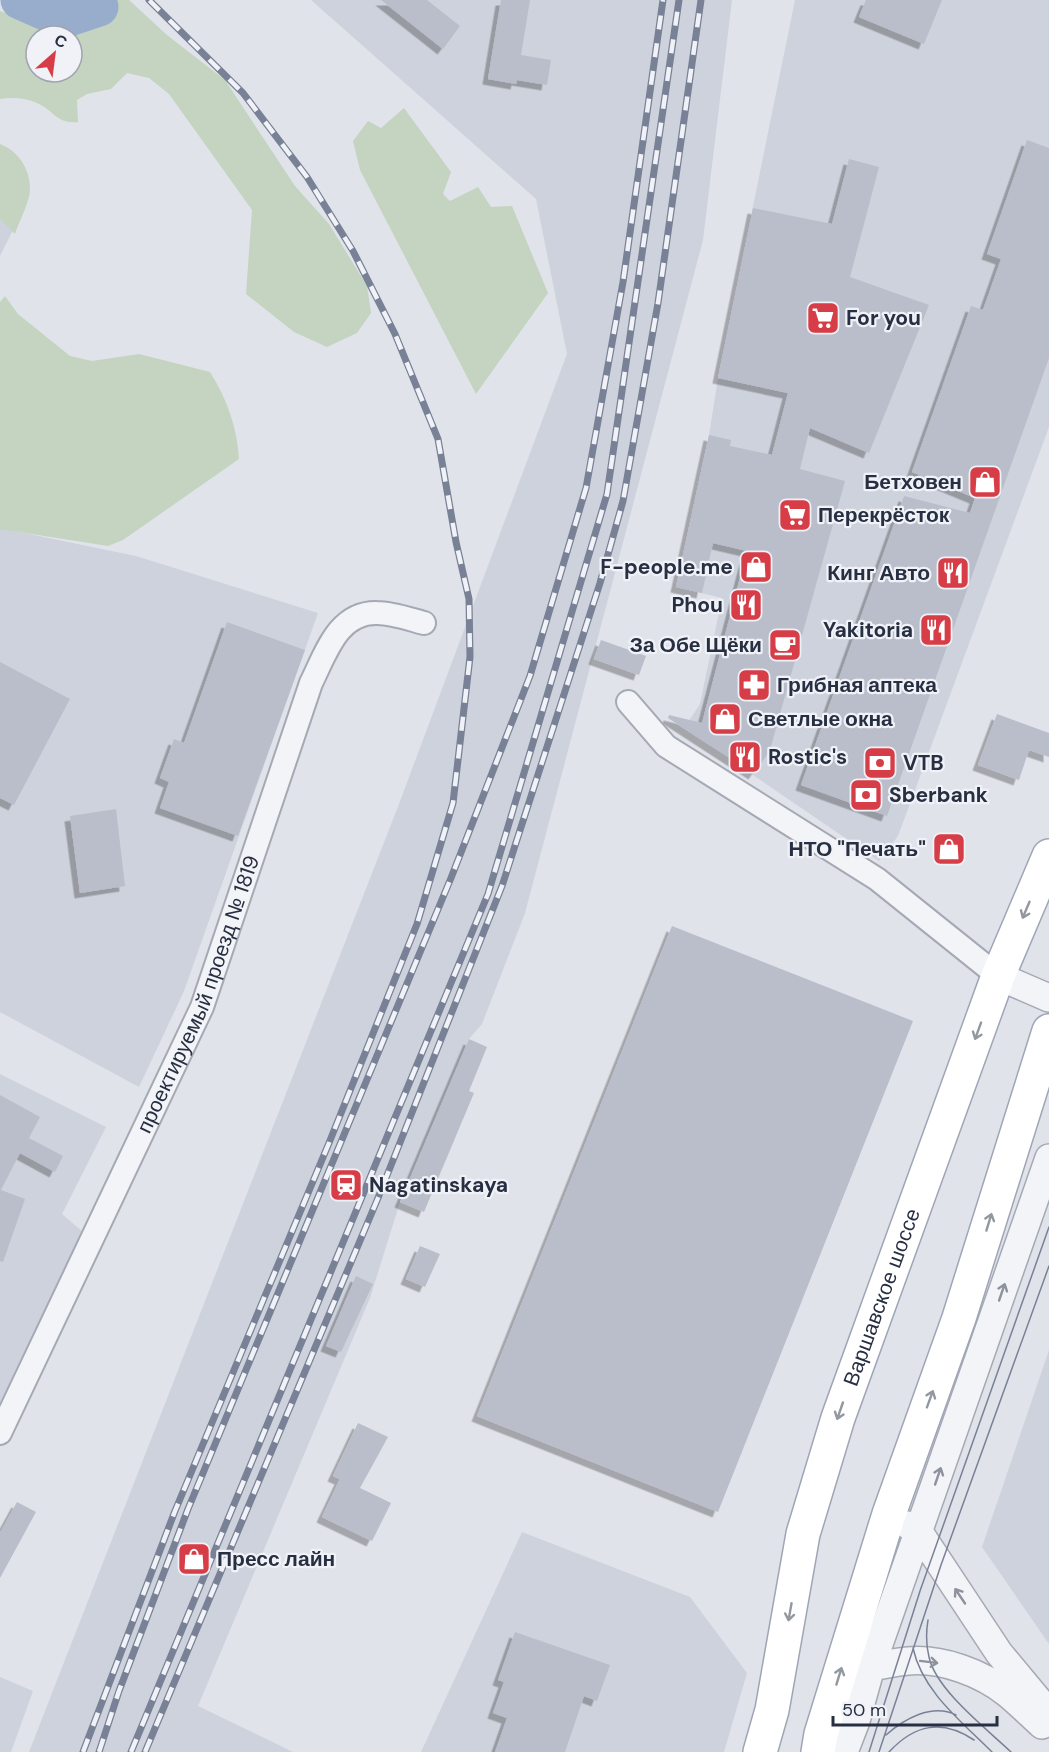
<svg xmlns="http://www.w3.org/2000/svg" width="1049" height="1752" font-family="'DM Sans',sans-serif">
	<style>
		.built { fill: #ced2dc }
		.green { fill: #c4d4c0; fill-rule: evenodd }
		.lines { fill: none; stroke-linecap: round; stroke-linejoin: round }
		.river { stroke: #98adcc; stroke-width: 39 }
		.building { fill: #babeca; filter: url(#shadow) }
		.minor-casing { stroke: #a5a9b4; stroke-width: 26 }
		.tertiary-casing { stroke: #a5a9b4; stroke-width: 30 }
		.primary-casing { stroke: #9ea6b6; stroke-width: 36 }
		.minor { stroke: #f3f4f8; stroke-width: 22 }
		.tertiary { stroke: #f3f4f8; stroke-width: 27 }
		.primary { stroke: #fff; stroke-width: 33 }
		.tram { stroke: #788195; stroke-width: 1.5 }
		.rail-casing { stroke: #788195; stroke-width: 7 }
		.rail { stroke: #f0f2f7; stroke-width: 4.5; stroke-dasharray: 14; stroke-linecap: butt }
		.oneway { stroke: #9397a0 }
		.oneway2 { stroke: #8d929d }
		.labels { text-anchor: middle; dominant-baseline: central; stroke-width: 4.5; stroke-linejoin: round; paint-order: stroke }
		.poi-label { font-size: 21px; font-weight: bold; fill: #272f42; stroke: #f0f2f7; text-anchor: start }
		.street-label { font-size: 21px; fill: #272f42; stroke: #f0f2f7 }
	</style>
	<defs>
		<filter id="shadow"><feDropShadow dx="-5.5" dy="5.5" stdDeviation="0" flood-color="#0004"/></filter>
	</defs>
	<rect width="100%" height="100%" fill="#e0e3ea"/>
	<path class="built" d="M 311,0 L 732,0 L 703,240 L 525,913 L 482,1024 L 469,1039 L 400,1202 L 370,1298 L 198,1706 L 293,1752 L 29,1752 L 399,804 L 567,354 L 536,199 Z
		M 795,0 L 1049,0 L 1049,427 L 898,836 L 879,861 L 684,728 L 700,704 L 722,598 L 676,587 L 709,435 L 718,378 Z
		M 0,207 L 18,220 L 0,256 Z
		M 0,528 L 136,556 L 318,613 L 184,991 L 139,1087 L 0,1012 Z
		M 0,1074 L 106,1127 L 62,1214 L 83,1232 L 0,1404 Z
		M 1049,1350 L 1049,1644 L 982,1547 Z
		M 522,1532 L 690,1597 L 747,1673 L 724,1752 L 421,1752 Z
		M 0,1677 L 33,1691 L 11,1752 L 0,1752 Z"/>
	<path class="green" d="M 62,0 L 129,0 L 167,35 L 225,80 L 295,186 L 329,224 L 367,286 L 371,313 L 357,333 L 327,347 L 294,332 L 246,294 L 252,210 L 169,94 L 149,78 L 127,73 L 111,89 L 87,94 L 77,100 L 78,122 C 56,124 55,111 37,103 C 26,98 12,97 0,99 L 0,11 L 38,24 ZM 36,36 L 72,36 L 72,72 L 36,72 Z
		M 404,108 L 451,172 L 443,194 L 450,201 L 478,187 L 491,207 L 512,206 L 548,293 L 476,394 L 360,170 L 353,141 L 368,121 L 381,128 Z
		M 0,144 C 18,151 30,168 30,189 C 30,201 19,222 15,234 L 0,219 Z
		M 5,296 L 18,314 L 70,356 L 92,361 L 139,354 L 210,372 C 227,399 237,427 239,459 L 123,540 L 108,546 L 0,529 L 0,302 Z"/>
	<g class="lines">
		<path class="river" d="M 20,0 L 63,19 L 99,7"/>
	</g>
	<path class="building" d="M 381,0 L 427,0 L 460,26 L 443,49 Z
		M 501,0 L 530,0 L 521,55 L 551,60 L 547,85 L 517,80 L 516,84 L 488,79 Z
		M 866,0 L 942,0 L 924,44 L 859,17 Z
		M 1027,140 L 1049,148 L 1049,358 L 887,816 L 801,785 L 904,496 L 970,513 L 975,498 L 912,472 L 971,306 L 983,310 L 1001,259 L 987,254 Z
		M 849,159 L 879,167 L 850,277 L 929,305 L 869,453 L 810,428 L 800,469 L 845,481 L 770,750 L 754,774 L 668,718 L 669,715 L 702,723 L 747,551 L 713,543 L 702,593 L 676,587 L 709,435 L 731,440 L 730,446 L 772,455 L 788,393 L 718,378 L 753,208 L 832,224 Z
		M 227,622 L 305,650 L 238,836 L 160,808 L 169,782 L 160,778 L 174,739 L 184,743 Z
		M 601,640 L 646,656 L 639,675 L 594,659 Z
		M 0,662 L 70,699 L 14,805 L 0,798 Z
		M 997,714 L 1049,733 L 1049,757 L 1029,750 L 1019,780 L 978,765 Z
		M 116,809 L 125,886 L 80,893 L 70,816 Z
		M 672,926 L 913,1021 L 718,1512 L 477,1416 Z
		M 469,1039 L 487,1047 L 469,1091 L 474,1093 L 424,1212 L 400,1202 Z
		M 0,1095 L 40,1117 L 29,1138 L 63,1156 L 55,1172 L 20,1153 L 1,1190 L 25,1199 L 3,1262 L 0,1261 Z
		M 420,1246 L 440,1254 L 425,1287 L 406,1279 Z
		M 356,1276 L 373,1284 L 341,1352 L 326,1346 Z
		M 358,1423 L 388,1437 L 360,1488 L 391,1503 L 372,1541 L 322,1517 L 340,1479 L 333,1476 Z
		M 17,1502 L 36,1512 L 0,1578 L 0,1533 Z
		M 515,1632 L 610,1665 L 597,1701 L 584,1696 L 565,1752 L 495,1752 L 507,1718 L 493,1713 L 504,1682 L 498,1680 Z"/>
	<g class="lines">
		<defs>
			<g id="minor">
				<path d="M 628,702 L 666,746 L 877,879 L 998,976"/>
				<path id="s1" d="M 0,1433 L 202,1007 L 311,683 C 326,653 338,612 377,613 C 392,613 409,619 424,623"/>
			</g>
			<path id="tertiary" d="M 998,976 L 1049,998
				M 908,1525 L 919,1532 L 999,1653 L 1049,1713
				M 871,1667 C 884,1665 896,1662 908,1661 C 942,1658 982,1673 1008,1694 C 1020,1704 1031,1715 1042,1725
				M 844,1752 L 856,1721 L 871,1667 L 1049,1158"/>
			<g id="primary">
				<path id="s2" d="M 760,1752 L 772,1710 L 803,1534 L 838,1418 L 998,976 L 1049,856"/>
				<path d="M 818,1752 L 821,1734 L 889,1514 L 959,1318 L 1049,1031"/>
			</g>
		</defs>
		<use href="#minor" class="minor-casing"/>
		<use href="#tertiary" class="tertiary-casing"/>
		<use href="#primary" class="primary-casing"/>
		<use href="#minor" class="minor"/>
		<use href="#tertiary" class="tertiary"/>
		<use href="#primary" class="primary"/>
		<path class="tram" d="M 928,1620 C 926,1632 926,1645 929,1657 C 936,1690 987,1729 1011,1752
			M 913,1648 C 922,1691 962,1722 992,1752
			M 886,1735 C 904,1719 932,1703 956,1715
			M 869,1752 L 920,1591 L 1049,1227
			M 879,1752 L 941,1565 L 1049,1266
			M 889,1752 C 915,1724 942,1719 974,1740"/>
		<defs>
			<path id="rail" d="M 83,1752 L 175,1511 L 329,1143 L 417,924 L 453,803 L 470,657 L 469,599 L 456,542 L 438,439 L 395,334 L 353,251 L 307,177 L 243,93 L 149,0
				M 99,1752 L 119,1691 L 188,1509 L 451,878 L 530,676 L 586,488 L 623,282 L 663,0
				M 131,1752 L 488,894 L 607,494 L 679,0
				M 145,1752 L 378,1198 L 502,886 L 600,583 L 623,501 L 658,303 L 701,0"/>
		</defs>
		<use href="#rail" class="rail-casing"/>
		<use href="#rail" class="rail"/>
	</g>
	<defs><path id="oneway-shaft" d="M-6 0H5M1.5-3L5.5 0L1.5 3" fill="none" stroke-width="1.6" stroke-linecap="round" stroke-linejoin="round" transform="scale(1.5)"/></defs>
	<g class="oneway">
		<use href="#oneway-shaft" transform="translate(1026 910) rotate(113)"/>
		<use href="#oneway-shaft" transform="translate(978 1031) rotate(110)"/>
		<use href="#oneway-shaft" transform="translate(989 1222) rotate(-73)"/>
		<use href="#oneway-shaft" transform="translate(930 1399) rotate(-70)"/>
		<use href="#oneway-shaft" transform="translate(840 1411) rotate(109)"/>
		<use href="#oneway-shaft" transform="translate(790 1612) rotate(100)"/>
		<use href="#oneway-shaft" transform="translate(839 1676) rotate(-73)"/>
	</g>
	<g class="oneway2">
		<use href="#oneway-shaft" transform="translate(1002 1292) rotate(-71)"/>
		<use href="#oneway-shaft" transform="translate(938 1476) rotate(-71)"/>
		<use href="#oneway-shaft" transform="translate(960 1596) rotate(-124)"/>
		<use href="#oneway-shaft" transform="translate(929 1662) rotate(7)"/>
	</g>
	<defs>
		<symbol id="supermarket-square" viewBox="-11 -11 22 22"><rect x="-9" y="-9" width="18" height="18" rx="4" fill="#d73d47" stroke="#f0f2f7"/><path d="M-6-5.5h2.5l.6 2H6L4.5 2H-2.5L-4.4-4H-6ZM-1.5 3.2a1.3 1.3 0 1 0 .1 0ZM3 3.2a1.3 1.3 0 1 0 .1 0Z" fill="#fff"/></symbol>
		<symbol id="shop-square" viewBox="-11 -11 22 22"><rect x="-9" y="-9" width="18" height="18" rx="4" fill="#d73d47" stroke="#f0f2f7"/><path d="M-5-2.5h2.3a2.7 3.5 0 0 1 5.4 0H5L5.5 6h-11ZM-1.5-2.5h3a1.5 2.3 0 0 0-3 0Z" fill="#fff"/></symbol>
		<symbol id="restaurant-square" viewBox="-11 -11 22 22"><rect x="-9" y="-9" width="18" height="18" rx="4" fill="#d73d47" stroke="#f0f2f7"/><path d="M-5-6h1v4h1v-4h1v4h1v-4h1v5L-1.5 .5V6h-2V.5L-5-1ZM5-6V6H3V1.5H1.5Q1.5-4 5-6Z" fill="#fff"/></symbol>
		<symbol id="cafe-square" viewBox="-11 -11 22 22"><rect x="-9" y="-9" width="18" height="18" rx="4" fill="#d73d47" stroke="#f0f2f7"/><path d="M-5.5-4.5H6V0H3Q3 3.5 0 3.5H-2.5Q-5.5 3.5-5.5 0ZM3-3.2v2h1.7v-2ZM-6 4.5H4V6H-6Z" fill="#fff"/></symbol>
		<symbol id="pharmacy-square" viewBox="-11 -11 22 22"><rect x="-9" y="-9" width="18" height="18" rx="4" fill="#d73d47" stroke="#f0f2f7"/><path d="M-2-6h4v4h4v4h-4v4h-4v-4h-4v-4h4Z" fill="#fff"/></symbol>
		<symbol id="bank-square" viewBox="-11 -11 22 22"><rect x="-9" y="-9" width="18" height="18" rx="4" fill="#d73d47" stroke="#f0f2f7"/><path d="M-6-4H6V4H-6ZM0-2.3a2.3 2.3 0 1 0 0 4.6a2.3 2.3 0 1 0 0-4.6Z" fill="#fff"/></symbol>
		<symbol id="station-square" viewBox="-11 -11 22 22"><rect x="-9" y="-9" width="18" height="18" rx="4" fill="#d73d47" stroke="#f0f2f7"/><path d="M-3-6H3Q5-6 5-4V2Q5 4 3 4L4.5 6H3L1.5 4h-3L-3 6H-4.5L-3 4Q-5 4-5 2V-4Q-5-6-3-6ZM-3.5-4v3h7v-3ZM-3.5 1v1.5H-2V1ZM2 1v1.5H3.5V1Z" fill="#fff"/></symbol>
	</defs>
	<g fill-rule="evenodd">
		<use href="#supermarket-square" x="804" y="299" width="38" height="38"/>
		<use href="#shop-square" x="966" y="463" width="38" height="38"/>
		<use href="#supermarket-square" x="776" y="496" width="38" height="38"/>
		<use href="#shop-square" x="737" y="548" width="38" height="38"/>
		<use href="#restaurant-square" x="934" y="554" width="38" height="38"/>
		<use href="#restaurant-square" x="727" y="586" width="38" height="38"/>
		<use href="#restaurant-square" x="917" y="611" width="38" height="38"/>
		<use href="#cafe-square" x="766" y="626" width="38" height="38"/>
		<use href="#pharmacy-square" x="735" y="666" width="38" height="38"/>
		<use href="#shop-square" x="706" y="700" width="38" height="38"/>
		<use href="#restaurant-square" x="726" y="738" width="38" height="38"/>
		<use href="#bank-square" x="861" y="744" width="38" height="38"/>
		<use href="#bank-square" x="847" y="776" width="38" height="38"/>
		<use href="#shop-square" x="930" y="830" width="38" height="38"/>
		<use href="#station-square" x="327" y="1166" width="38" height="38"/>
		<use href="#shop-square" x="175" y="1540" width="38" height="38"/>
	</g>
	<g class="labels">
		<g class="poi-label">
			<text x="846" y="318">For you</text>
			<text x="962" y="482" text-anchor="end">Бетховен</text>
			<text x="818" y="515">Перекрёсток</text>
			<text x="733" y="567" text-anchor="end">F-people.me</text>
			<text x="930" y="573" text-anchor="end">Кинг Авто</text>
			<text x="723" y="605" text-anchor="end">Phou</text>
			<text x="913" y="630" text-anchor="end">Yakitoria</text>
			<text x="762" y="645" text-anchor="end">За Обе Щёки</text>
			<text x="777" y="685">Грибная аптека</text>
			<text x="748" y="719">Светлые окна</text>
			<text x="768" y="757">Rostic's</text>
			<text x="903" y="763">VTB</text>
			<text x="889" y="795">Sberbank</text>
			<text x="926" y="849" text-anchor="end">НТО "Печать"</text>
			<text x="369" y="1185">Nagatinskaya</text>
			<text x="217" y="1559">Пресс лайн</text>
		</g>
		<g class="street-label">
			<text stroke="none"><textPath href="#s1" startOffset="482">проектируемый проезд № 1819</textPath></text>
			<text stroke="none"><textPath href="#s2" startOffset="472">Варшавское шоссе</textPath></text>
		</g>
	</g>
	<g transform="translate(54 54) rotate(28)"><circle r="28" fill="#f0f2f7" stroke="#a0a4af" stroke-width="1.5"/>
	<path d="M0-4.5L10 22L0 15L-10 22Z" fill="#d73d47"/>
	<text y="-9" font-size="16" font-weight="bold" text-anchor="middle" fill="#272f42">С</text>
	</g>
	<path d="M833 1716v9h164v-9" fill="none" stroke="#272f42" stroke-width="3"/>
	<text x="842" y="1716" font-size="18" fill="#272f42" stroke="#f0f2f7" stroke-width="4.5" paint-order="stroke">50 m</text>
</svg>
